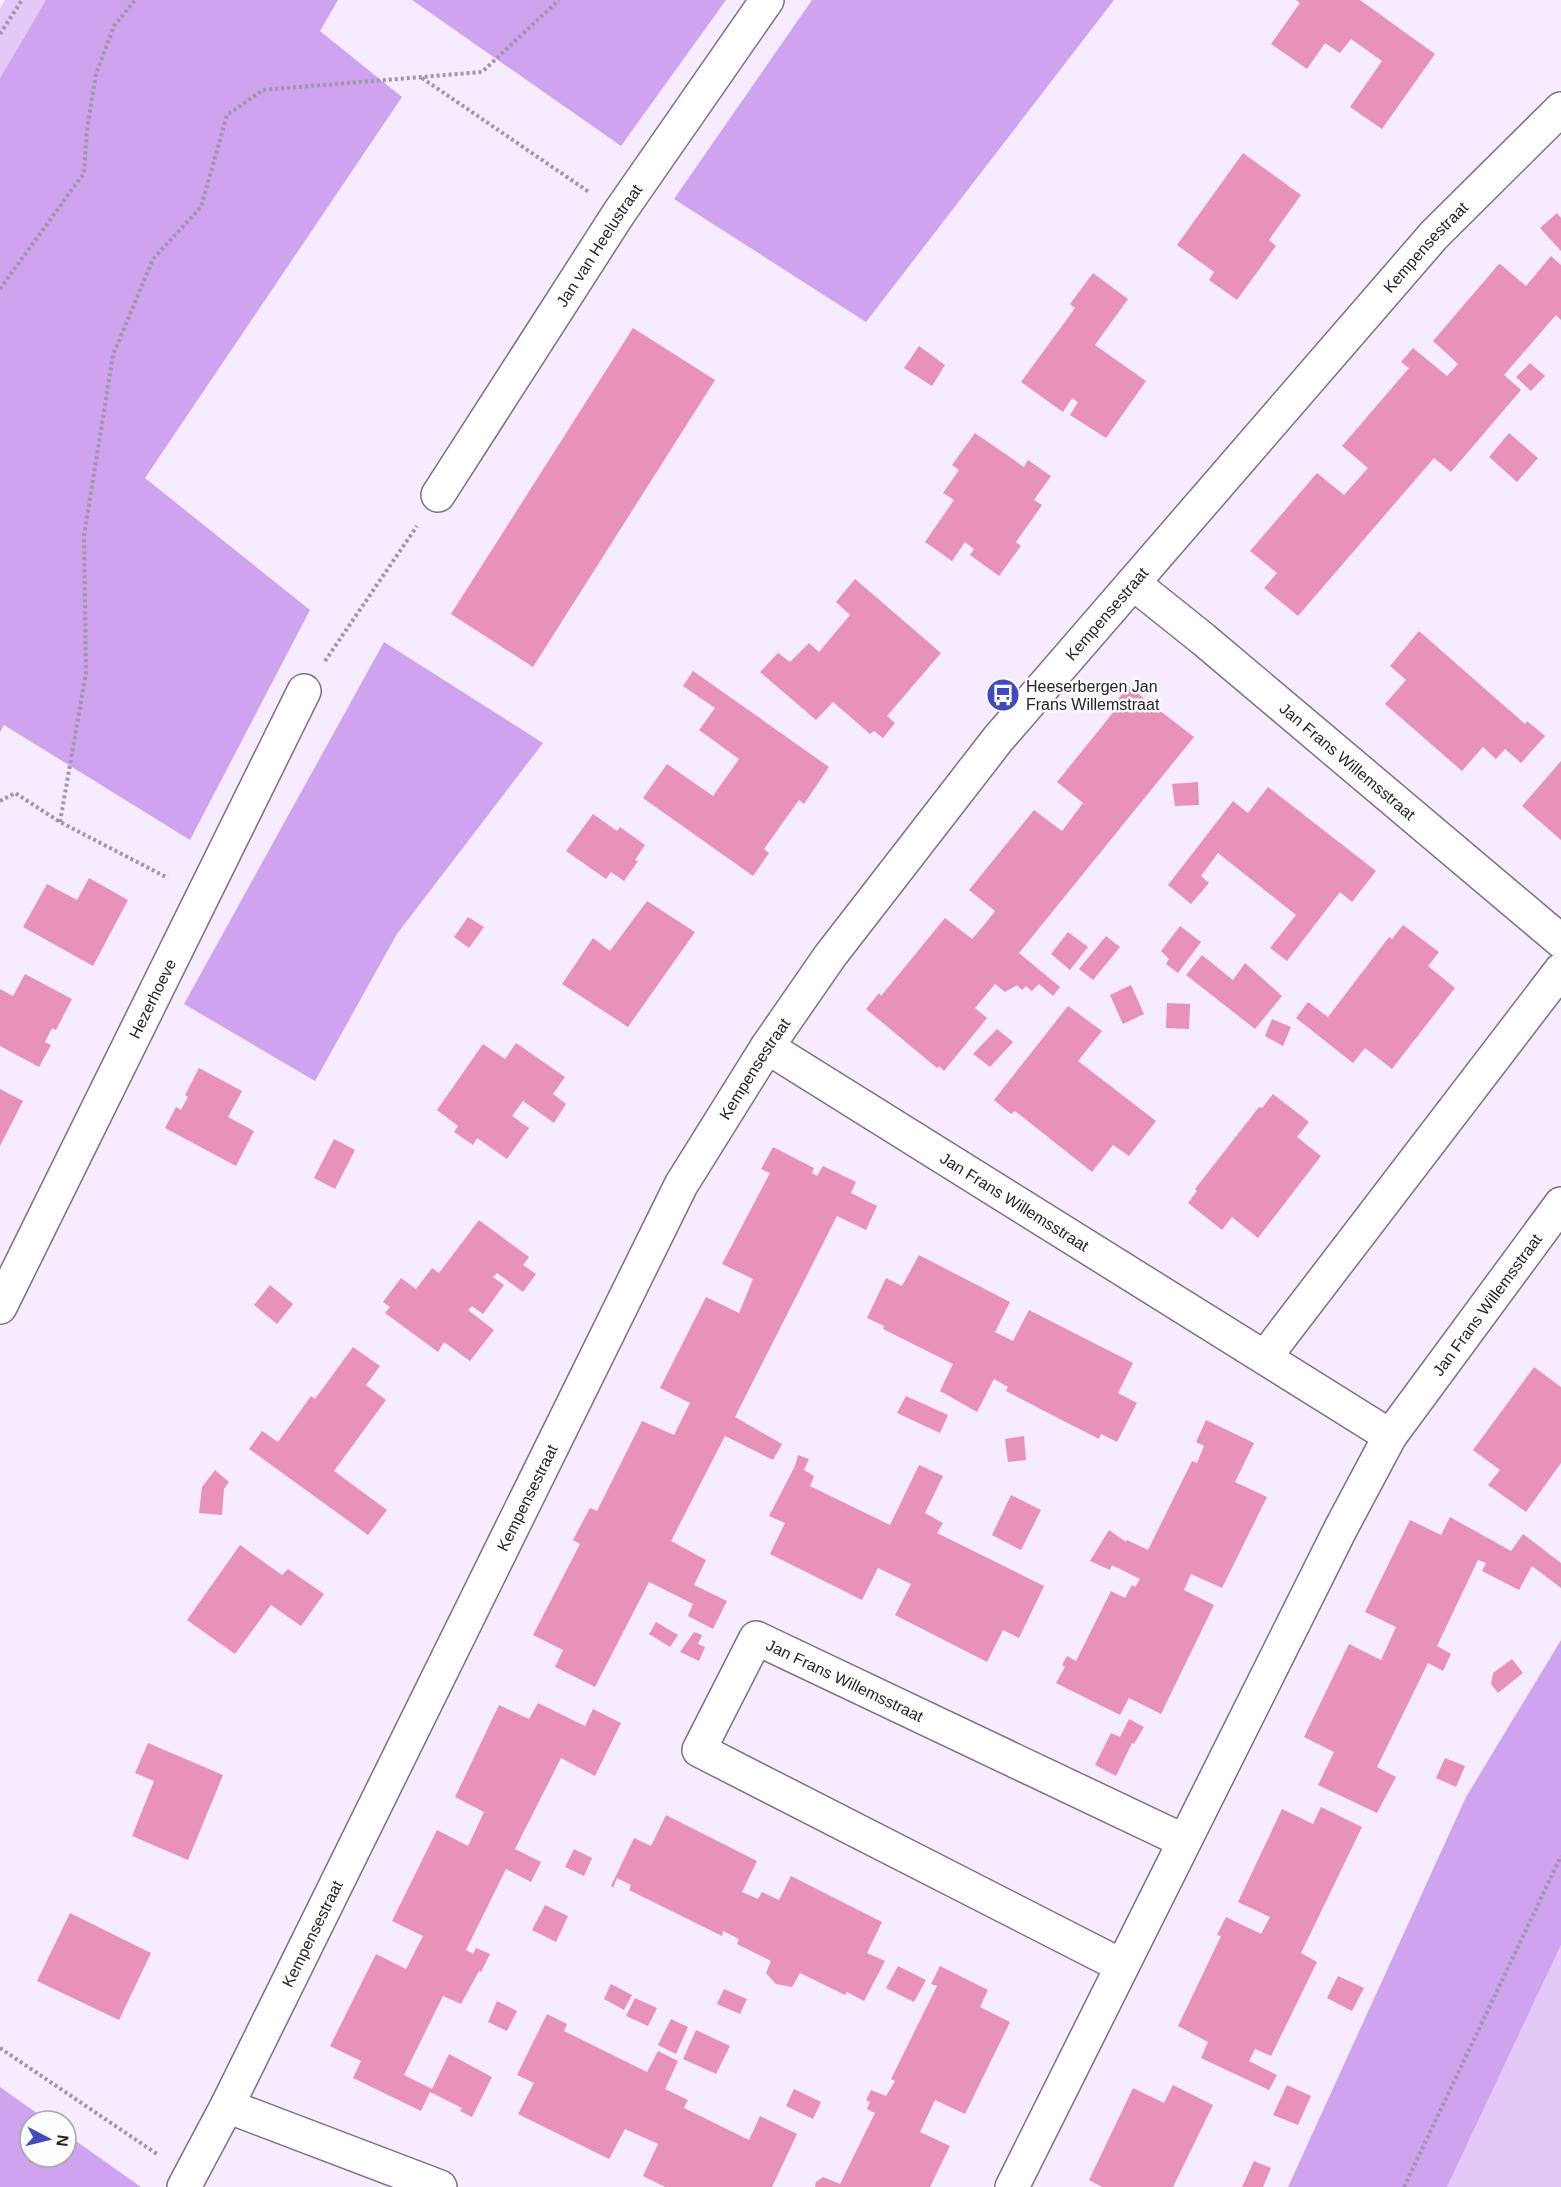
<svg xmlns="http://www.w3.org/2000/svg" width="1561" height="2187" font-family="Arial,sans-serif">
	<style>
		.green { fill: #e3c8f8 }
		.forest { fill: #cfa3ef }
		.building { fill: #e891b9 }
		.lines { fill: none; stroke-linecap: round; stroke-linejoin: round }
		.minor-casing { stroke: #7c7086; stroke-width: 36 }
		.path { stroke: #9f96a6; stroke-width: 4; stroke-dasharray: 3 3; stroke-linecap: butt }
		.minor { stroke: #fff; stroke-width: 33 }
		.labels { text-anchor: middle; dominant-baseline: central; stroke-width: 5; stroke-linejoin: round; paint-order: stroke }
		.street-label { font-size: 16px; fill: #26212a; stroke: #fdfdfd }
		.poi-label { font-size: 16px; fill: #26212a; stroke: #fdfdfd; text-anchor: start }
	</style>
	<rect width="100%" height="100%" fill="#f6ebff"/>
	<path class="green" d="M 5,0 L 46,0 L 0,78 L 0,9 Z
		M 1561,1945 L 1561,2187 L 1447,2187 Z"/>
	<path class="forest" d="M 46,0 L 338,0 L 320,31 L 402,97 L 145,478 L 310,610 L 190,840 L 4,725 L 0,732 L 0,78 Z
		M 412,0 L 726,0 L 621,146 Z
		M 812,0 L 1114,0 L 866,322 L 674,199 Z
		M 384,642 L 543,743 L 397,934 L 315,1081 L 184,1004 Z
		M 1561,1640 L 1561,1945 L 1447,2187 L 1288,2187 L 1466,1797 Z
		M 0,2087 L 48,2121 L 30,2121 L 30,2157 L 66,2157 L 66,2134 L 141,2187 L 0,2187 Z"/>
	<path class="building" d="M 1296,0 L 1360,0 L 1435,54 L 1382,129 L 1350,107 L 1382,61 L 1351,39 L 1340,53 L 1325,43 L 1307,69 L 1271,44 L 1300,3 Z
		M 1243,153 L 1301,195 L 1269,240 L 1276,246 L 1237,300 L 1209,280 L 1214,272 L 1177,245 Z
		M 1557,213 L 1561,218 L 1561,251 L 1540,228 Z
		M 1551,256 L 1561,265 L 1561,320 L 1556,315 L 1504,375 L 1521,390 L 1451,472 L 1434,458 L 1298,616 L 1264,588 L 1277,573 L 1250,551 L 1317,473 L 1344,495 L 1368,468 L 1342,446 L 1409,368 L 1401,362 L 1413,348 L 1447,376 L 1458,364 L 1433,341 L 1498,265 L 1500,264 L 1526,286 Z
		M 1093,273 L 1128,299 L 1095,345 L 1146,381 L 1106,438 L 1070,415 L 1078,402 L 1072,398 L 1063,412 L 1021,382 L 1075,308 L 1070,304 Z
		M 633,328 L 715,380 L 533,667 L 451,614 Z
		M 919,346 L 945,365 L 932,386 L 904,368 Z
		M 1530,363 L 1545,376 L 1531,391 L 1516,377 Z
		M 975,433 L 1024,467 L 1028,460 L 1051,476 L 1034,500 L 1042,505 L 1016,542 L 1021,546 L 999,576 L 970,555 L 974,549 L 965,542 L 952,561 L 925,542 L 954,500 L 943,493 L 959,470 L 952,465 Z
		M 1509,433 L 1538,458 L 1517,482 L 1489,457 Z
		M 855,579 L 941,653 L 887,716 L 895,723 L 883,738 L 874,731 L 870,734 L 833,702 L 816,720 L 760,672 L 778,653 L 790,662 L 809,643 L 819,652 L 850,615 L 836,602 Z
		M 1419,631 L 1525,724 L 1527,721 L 1545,736 L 1521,763 L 1505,749 L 1496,759 L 1483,747 L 1462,771 L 1385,704 L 1406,680 L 1390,666 Z
		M 693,671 L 829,767 L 804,804 L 799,800 L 764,849 L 769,853 L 753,876 L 643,798 L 667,764 L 713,796 L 739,759 L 699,730 L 715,708 L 683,686 Z
		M 1128,686 L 1194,737 L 1019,953 L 1060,987 L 1053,996 L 1039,984 L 1032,991 L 1026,986 L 1022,990 L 1017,985 L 1005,992 L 995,984 L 975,1008 L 987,1018 L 944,1071 L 939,1066 L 937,1068 L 866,1009 L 879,993 L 881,996 L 945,918 L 972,939 L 985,924 L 995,911 L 969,890 L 1034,810 L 1062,831 L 1083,803 L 1057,782 L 1120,704 L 1117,701 Z
		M 1561,761 L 1561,840 L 1522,806 Z
		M 1198,782 L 1199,805 L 1175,806 L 1172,784 Z
		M 1268,787 L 1376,871 L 1352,902 L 1340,892 L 1287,961 L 1270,948 L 1296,915 L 1218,853 L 1201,876 L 1209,883 L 1191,904 L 1168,885 L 1233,801 L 1248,813 Z
		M 593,814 L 617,831 L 620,827 L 645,845 L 635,860 L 638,861 L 624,881 L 611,872 L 606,879 L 566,851 Z
		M 89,878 L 128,900 L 93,966 L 23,927 L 47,884 L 77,900 Z
		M 647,901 L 695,932 L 628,1027 L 562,984 L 593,938 L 610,951 Z
		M 468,917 L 484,927 L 469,948 L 454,937 Z
		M 1403,925 L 1439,952 L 1428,966 L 1455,988 L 1392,1069 L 1365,1048 L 1353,1063 L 1296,1018 L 1308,1002 L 1328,1017 L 1389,937 L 1392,939 Z
		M 1180,926 L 1201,942 L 1178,973 L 1166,964 L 1169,959 L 1161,951 Z
		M 1068,932 L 1088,947 L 1070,970 L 1051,954 Z
		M 1106,936 L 1120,947 L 1093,980 L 1079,969 Z
		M 1202,955 L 1233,980 L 1245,963 L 1282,996 L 1255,1029 L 1186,975 Z
		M 25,974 L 72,999 L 56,1030 L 52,1028 L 45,1042 L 51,1045 L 39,1067 L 0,1046 L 0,989 L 13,996 Z
		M 1131,985 L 1144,1014 L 1123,1024 L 1110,995 Z
		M 1167,1003 L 1190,1004 L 1189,1029 L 1166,1028 Z
		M 1068,1006 L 1102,1031 L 1078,1061 L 1156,1121 L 1129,1156 L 1113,1145 L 1092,1172 L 1015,1111 L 1011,1114 L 994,1100 Z
		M 1272,1019 L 1291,1027 L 1283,1046 L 1265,1036 Z
		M 997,1029 L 1013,1042 L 990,1067 L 973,1054 Z
		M 516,1043 L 565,1077 L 553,1094 L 566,1104 L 554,1123 L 523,1101 L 512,1116 L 529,1128 L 507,1159 L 477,1138 L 473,1145 L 454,1132 L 458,1126 L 437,1110 L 483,1044 L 505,1059 Z
		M 199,1068 L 242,1091 L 228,1117 L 254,1131 L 236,1166 L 165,1128 L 176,1107 L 181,1110 L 188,1097 L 185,1095 Z
		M 0,1089 L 23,1101 L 0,1146 Z
		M 1273,1094 L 1309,1122 L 1297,1137 L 1321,1156 L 1258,1238 L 1232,1217 L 1222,1230 L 1188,1203 L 1197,1191 L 1195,1189 L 1259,1107 L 1262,1108 Z
		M 334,1139 L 355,1150 L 335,1189 L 314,1178 Z
		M 773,1147 L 814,1168 L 812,1173 L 817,1176 L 823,1166 L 856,1182 L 851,1193 L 877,1206 L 866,1230 L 837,1216 L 735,1417 L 782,1444 L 773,1460 L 725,1436 L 671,1541 L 706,1560 L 694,1585 L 727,1601 L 713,1629 L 688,1616 L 693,1604 L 649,1582 L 595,1687 L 555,1667 L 563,1650 L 533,1635 L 580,1544 L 573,1540 L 590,1508 L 597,1511 L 642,1421 L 674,1435 L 690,1403 L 660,1388 L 706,1297 L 739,1313 L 753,1279 L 722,1264 L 770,1173 L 761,1169 Z
		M 479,1220 L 529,1257 L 523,1265 L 536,1274 L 523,1292 L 497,1273 L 493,1277 L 504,1285 L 483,1314 L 472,1306 L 468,1310 L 494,1330 L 470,1361 L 444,1342 L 438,1352 L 385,1313 L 390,1307 L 383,1302 L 401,1278 L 416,1289 L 432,1268 L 439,1273 Z
		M 919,1255 L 1010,1302 L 995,1332 L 1013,1341 L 1029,1310 L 1133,1363 L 1118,1393 L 1137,1403 L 1117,1442 L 1101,1434 L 1099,1439 L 1050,1414 L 1006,1391 L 1008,1387 L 994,1379 L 977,1412 L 940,1391 L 953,1364 L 883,1329 L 884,1326 L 867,1318 L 886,1278 L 902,1286 Z
		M 270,1285 L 293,1304 L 277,1324 L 254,1305 Z
		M 353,1347 L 380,1366 L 366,1385 L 386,1400 L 334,1471 L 387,1510 L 368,1535 L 249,1449 L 262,1431 L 278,1442 L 311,1396 L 315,1399 Z
		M 1534,1367 L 1561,1387 L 1561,1463 L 1526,1512 L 1488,1485 L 1500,1470 L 1473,1450 Z
		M 906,1396 L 948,1415 L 940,1433 L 897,1413 Z
		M 1206,1420 L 1254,1443 L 1235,1482 L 1267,1497 L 1222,1588 L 1191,1574 L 1184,1590 L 1214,1605 L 1161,1714 L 1129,1698 L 1120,1715 L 1056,1683 L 1065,1667 L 1062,1665 L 1067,1656 L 1076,1661 L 1111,1591 L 1125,1598 L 1132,1585 L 1135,1587 L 1140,1579 L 1112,1565 L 1110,1570 L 1090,1561 L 1109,1530 L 1126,1542 L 1127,1540 L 1148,1550 L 1192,1461 L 1197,1463 L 1204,1446 L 1196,1442 Z
		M 1024,1436 L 1026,1460 L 1008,1462 L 1005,1439 Z
		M 798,1455 L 809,1459 L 804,1470 L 814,1476 L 810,1486 L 890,1525 L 919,1465 L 943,1476 L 925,1513 L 943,1523 L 937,1533 L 1044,1586 L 1019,1638 L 1003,1630 L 987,1662 L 895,1615 L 911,1584 L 878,1568 L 862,1600 L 770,1554 L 785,1523 L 769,1516 L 795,1466 Z
		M 215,1470 L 229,1482 L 224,1489 L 222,1515 L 199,1513 L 202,1487 Z
		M 1011,1495 L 1041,1510 L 1021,1550 L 992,1535 Z
		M 1450,1517 L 1511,1551 L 1523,1534 L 1561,1563 L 1561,1588 L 1532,1566 L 1519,1590 L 1482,1571 L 1486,1563 L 1478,1560 L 1437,1646 L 1451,1654 L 1443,1671 L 1428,1663 L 1377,1767 L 1396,1777 L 1377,1813 L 1318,1785 L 1334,1752 L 1304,1737 L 1349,1644 L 1381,1660 L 1396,1627 L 1365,1612 L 1410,1520 L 1441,1535 Z
		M 240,1545 L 282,1575 L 288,1569 L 324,1594 L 301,1626 L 271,1605 L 235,1654 L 187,1620 Z
		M 656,1622 L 678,1635 L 670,1647 L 649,1634 Z
		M 694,1632 L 702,1635 L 698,1644 L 705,1647 L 699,1661 L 680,1652 Z
		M 1512,1659 L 1523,1673 L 1498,1693 L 1491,1684 L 1493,1673 Z
		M 538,1703 L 585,1726 L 593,1709 L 621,1723 L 595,1776 L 561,1758 L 515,1849 L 541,1862 L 531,1882 L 506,1869 L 466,1950 L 473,1954 L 476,1948 L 490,1954 L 481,1972 L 479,1971 L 461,2004 L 443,1996 L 404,2075 L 432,2089 L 449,2054 L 492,2077 L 472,2117 L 460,2111 L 462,2108 L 430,2092 L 421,2111 L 353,2078 L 361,2061 L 330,2046 L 376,1954 L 406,1969 L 423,1936 L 392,1921 L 437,1830 L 468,1846 L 484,1812 L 455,1797 L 499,1705 L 529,1719 Z
		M 1129,1719 L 1144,1727 L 1134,1744 L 1132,1743 L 1116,1776 L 1095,1765 L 1111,1733 L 1120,1737 Z
		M 148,1743 L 223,1775 L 188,1860 L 132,1836 L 154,1781 L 135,1773 Z
		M 1445,1758 L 1465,1766 L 1456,1787 L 1436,1778 Z
		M 1321,1807 L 1362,1827 L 1301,1953 L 1317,1962 L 1271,2056 L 1255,2049 L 1249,2061 L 1277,2075 L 1269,2090 L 1201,2058 L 1208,2042 L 1178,2026 L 1221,1936 L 1217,1935 L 1226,1917 L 1261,1934 L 1270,1917 L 1238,1902 L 1282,1809 L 1313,1824 Z
		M 666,1815 L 757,1861 L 742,1892 L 758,1899 L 762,1892 L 779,1900 L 791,1876 L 882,1922 L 867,1953 L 885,1961 L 864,2001 L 847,1992 L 845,1995 L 800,1973 L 792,1987 L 776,1984 L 766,1973 L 771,1961 L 737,1944 L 739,1939 L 723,1931 L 722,1936 L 629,1890 L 631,1885 L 617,1878 L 613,1888 L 611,1886 L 634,1838 L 651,1846 Z
		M 574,1849 L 592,1858 L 584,1876 L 565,1867 Z
		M 545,1905 L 568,1916 L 556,1942 L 532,1930 Z
		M 70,1913 L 151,1953 L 119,2020 L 37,1981 Z
		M 898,1966 L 926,1980 L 914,2002 L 886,1988 Z
		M 940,1966 L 988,1990 L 980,2007 L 1010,2022 L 965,2114 L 935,2100 L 920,2132 L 950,2146 L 930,2187 L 815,2187 L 816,2182 L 823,2177 L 840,2184 L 875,2113 L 867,2109 L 870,2102 L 866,2100 L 871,2090 L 886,2096 L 895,2081 L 891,2079 L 937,1986 L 931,1984 Z
		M 1338,1976 L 1364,1988 L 1352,2011 L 1327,1998 Z
		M 611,1984 L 632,1995 L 624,2010 L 604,1999 Z
		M 724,1989 L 747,1999 L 740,2014 L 717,2004 Z
		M 635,1998 L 657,2008 L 648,2026 L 626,2016 Z
		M 497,2001 L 517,2011 L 507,2031 L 488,2022 Z
		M 547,2014 L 567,2024 L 564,2031 L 647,2072 L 658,2051 L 678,2061 L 665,2089 L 688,2100 L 684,2108 L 749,2140 L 760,2116 L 797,2134 L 772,2187 L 665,2187 L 643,2176 L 658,2144 L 625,2129 L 609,2159 L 518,2114 L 534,2083 L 517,2075 Z
		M 671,2019 L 688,2027 L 676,2054 L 658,2045 Z
		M 696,2030 L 730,2046 L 716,2074 L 683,2059 Z
		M 1173,2085 L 1213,2105 L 1173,2187 L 1102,2187 L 1089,2180 L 1133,2088 L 1164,2103 Z
		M 1287,2085 L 1311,2096 L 1298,2125 L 1273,2115 Z
		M 794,2089 L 821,2102 L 813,2119 L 786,2106 Z
		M 1254,2161 L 1271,2168 L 1263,2187 L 1242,2187 Z"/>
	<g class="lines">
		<defs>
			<g id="minor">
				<path id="s1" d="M 438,495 L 619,213 L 767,0"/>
				<path id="s2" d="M 1133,583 L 1203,639 L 1561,941"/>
				<path id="s3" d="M 767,1047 L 1390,1436"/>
				<path id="s4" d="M 0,1307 L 304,691"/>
				<path d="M 1265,1357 L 1561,970"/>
				<path id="s5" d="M 1122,1966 L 699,1750 L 756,1638 L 1184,1841"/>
				<path d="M 227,2106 L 440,2187"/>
				<path id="s6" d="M 184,2187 L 227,2106 L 681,1185 L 767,1047 L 830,956 L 998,739 L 1434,235 L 1561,109"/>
				<path id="s7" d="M 1012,2187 L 1341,1528 L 1390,1436 L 1561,1204"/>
			</g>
		</defs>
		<use href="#minor" class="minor-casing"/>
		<path class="path" d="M 0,34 L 22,0
			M 422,78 L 589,192
			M 0,289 L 84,173 L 87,130 L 96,74 L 114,26 L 135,0
			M 325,661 L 417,526
			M 0,801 L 15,793 L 60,822 L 168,878
			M 60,822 L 86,673 L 84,536 L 113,355 L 153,259 L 201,207 L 227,115 L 263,90 L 482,72 L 559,0
			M 0,2048 L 157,2154
			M 1404,2187 L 1561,1856"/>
		<use href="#minor" class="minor"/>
	</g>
	<defs>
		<symbol id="bus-disc" viewBox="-11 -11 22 22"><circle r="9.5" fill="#414abf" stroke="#fdfdfd"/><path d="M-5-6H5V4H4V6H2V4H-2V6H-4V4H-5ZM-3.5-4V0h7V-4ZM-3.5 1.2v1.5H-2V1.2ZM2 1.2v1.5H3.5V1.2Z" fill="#fff"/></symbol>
	</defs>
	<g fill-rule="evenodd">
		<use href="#bus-disc" x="984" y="676" width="38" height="38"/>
	</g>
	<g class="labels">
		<g class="street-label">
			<text stroke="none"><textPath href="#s1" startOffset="297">Jan van Heelustraat</textPath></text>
			<text stroke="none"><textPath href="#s6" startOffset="2318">Kempensestraat</textPath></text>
			<text stroke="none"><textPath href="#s6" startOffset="1832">Kempensestraat</textPath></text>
			<text stroke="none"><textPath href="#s2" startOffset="279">Jan Frans Willemsstraat</textPath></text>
			<text stroke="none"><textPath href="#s4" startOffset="344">Hezerhoeve</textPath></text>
			<text stroke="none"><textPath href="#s6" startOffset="1256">Kempensestraat</textPath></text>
			<text stroke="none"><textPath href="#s3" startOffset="292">Jan Frans Willemsstraat</textPath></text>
			<text stroke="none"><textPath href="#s7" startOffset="1004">Jan Frans Willemsstraat</textPath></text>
			<text stroke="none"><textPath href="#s6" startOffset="770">Kempensestraat</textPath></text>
			<text stroke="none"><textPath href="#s5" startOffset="699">Jan Frans Willemsstraat</textPath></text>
			<text stroke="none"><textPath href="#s6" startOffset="284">Kempensestraat</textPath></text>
		</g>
		<g class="poi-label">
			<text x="1026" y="686">Heeserbergen Jan<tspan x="1026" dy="18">Frans Willemstraat</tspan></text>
		</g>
	</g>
	<g transform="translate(48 2139) rotate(97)"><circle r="28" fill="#fdfdfd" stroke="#a7a5a9" stroke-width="1.5"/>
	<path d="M0-4.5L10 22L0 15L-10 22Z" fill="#414abf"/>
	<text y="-9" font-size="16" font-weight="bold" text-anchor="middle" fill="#26212a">N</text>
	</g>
</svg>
